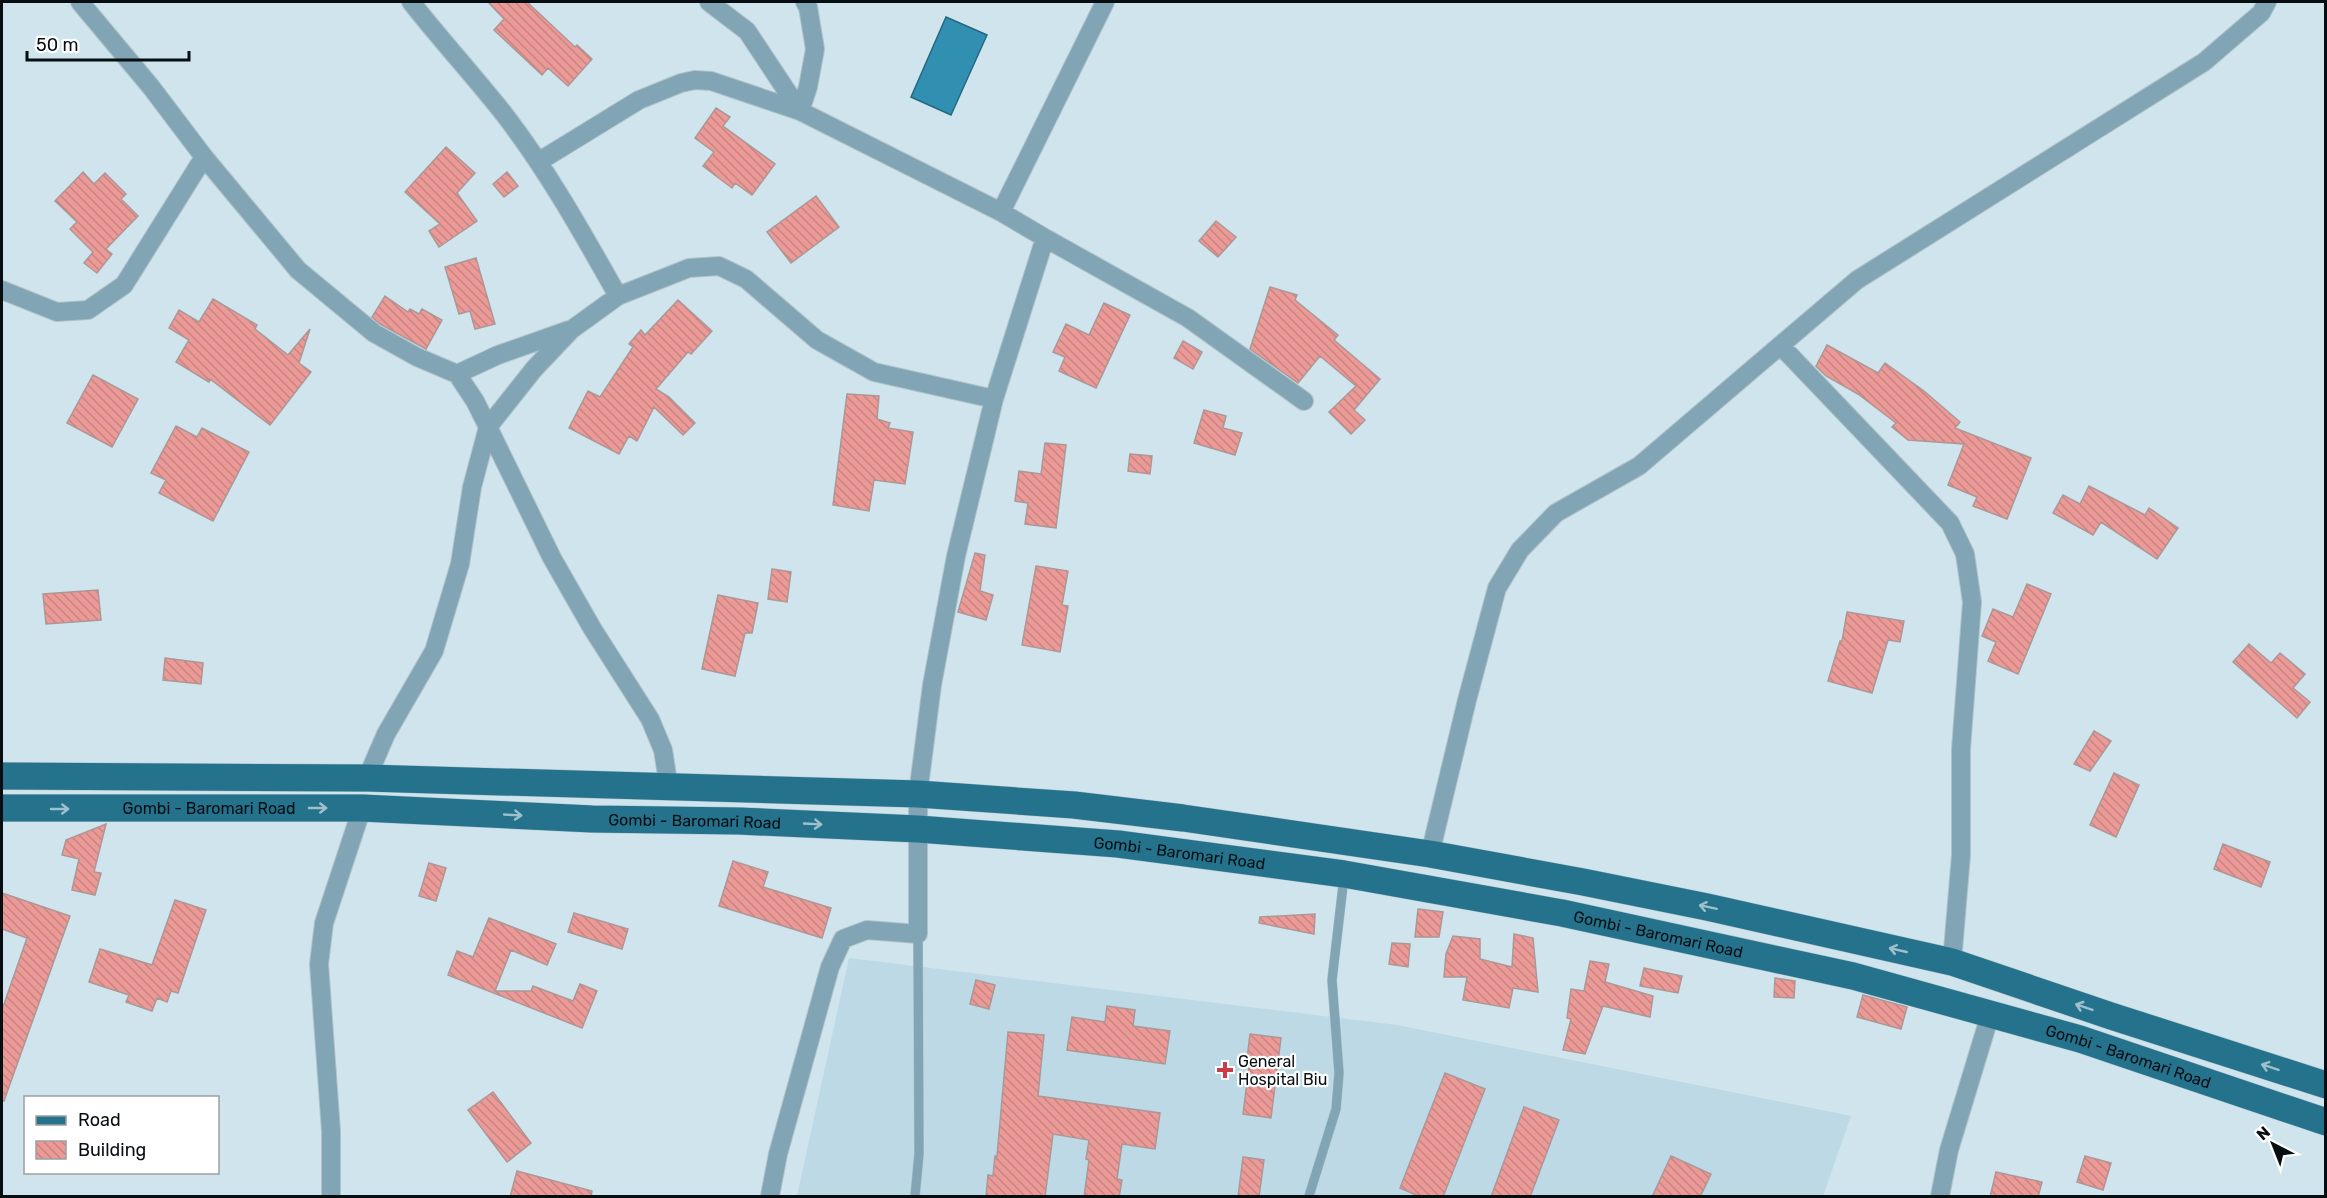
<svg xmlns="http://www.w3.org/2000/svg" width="2327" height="1198" font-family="Rubik,sans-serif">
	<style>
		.built { fill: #bcd9e5 }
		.water { fill: #3190b1; stroke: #246981; stroke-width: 1.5 }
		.building { fill: url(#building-back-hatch); stroke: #ac9796; stroke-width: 1.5 }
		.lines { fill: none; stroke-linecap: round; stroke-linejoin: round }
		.service-casing { stroke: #afc2c9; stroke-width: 10 }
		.minor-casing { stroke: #afc2c9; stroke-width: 20 }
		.primary-casing { stroke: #afc2c9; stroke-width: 28 }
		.service { stroke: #81a5b4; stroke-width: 9 }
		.minor { stroke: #81a5b4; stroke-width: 18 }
		.primary { stroke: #25728d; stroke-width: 27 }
		.oneway { stroke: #9dc0cc }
		.poi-dot { fill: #cc3c46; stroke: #fff; stroke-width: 2 }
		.labels { text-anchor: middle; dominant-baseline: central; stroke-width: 4.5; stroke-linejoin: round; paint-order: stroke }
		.street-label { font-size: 16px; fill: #070e11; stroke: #fff }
		.poi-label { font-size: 16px; fill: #070e11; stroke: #fff; text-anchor: start }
	</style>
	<defs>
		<pattern id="building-back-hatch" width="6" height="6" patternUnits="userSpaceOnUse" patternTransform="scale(1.5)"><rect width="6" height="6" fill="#ec9a97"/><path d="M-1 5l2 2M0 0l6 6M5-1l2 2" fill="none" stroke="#c98481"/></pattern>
	</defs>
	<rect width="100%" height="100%" fill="#cfe4ec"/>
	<path class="built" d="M 849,958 L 1397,1025 L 1851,1116 L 1823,1196 L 797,1196 Z"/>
	<path class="water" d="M 946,17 L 987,35 L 951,115 L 911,97 Z"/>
	<path class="building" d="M 488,2 L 527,2 L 575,47 L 577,45 L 592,59 L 568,86 L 548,68 L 542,75 L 494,30 L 504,19 Z
		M 716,108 L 730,117 L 723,126 L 775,164 L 752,195 L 735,183 L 732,188 L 703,166 L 714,152 L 695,138 Z
		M 446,147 L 475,173 L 457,193 L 477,221 L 439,247 L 429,231 L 440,224 L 405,192 Z
		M 83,172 L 94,184 L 105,173 L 126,194 L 121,199 L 138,216 L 106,249 L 112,254 L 97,273 L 84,263 L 93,252 L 70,229 L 77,222 L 55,201 Z
		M 507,172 L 518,186 L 504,197 L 493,184 Z
		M 816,196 L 839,227 L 791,263 L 767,232 Z
		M 1216,221 L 1236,237 L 1218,257 L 1199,241 Z
		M 476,258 L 495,324 L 475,329 L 470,311 L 459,314 L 445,267 Z
		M 1270,287 L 1297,295 L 1295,300 L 1338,335 L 1334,340 L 1380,379 L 1354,410 L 1365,420 L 1351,434 L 1329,412 L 1356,386 L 1320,356 L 1298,383 L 1250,349 Z
		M 385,296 L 408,312 L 410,309 L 419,314 L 422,309 L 442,320 L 426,349 L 380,324 L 372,317 Z
		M 213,299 L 257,325 L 255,329 L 288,355 L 310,329 L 299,363 L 311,372 L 270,425 L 210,379 L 209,382 L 176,362 L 189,340 L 169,328 L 179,310 L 199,322 Z
		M 678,300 L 712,331 L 691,354 L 688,352 L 656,389 L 669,397 L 695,423 L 683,435 L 654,407 L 637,441 L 629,436 L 619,454 L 569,428 L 588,391 L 600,397 L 633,347 L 629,344 L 641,330 L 645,335 Z
		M 1104,303 L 1130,315 L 1096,388 L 1059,371 L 1065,357 L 1053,352 L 1066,324 L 1089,335 Z
		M 1183,341 L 1202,352 L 1193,369 L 1174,358 Z
		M 1827,345 L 1878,373 L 1885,363 L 1924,391 L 1960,422 L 1955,428 L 2031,458 L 2007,519 L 1973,506 L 1977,497 L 1948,485 L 1964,444 L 1908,440 L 1892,427 L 1896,423 L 1858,394 L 1826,376 L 1816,366 Z
		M 93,375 L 138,399 L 112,447 L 67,423 Z
		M 847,394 L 879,396 L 877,419 L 890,423 L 888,428 L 913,432 L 905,484 L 874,480 L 869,511 L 833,505 Z
		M 1204,410 L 1226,416 L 1223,428 L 1242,433 L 1235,455 L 1194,443 Z
		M 176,426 L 197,437 L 202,428 L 249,452 L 213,521 L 159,493 L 166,480 L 151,473 Z
		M 1045,443 L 1066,445 L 1056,528 L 1025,524 L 1028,503 L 1015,501 L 1019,471 L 1041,474 Z
		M 1130,454 L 1152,456 L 1150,474 L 1128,471 Z
		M 2089,486 L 2145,515 L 2149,508 L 2178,528 L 2157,559 L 2101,522 L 2093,535 L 2053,513 L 2063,495 L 2080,504 Z
		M 975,553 L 985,555 L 980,591 L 993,595 L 986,620 L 958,612 Z
		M 1036,566 L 1068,571 L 1062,605 L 1068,606 L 1060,652 L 1022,645 Z
		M 772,569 L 791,572 L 787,602 L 768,599 Z
		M 2027,584 L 2051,594 L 2018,674 L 1988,661 L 1996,642 L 1982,636 L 1993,609 L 2013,617 Z
		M 98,590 L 101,620 L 46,624 L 43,594 Z
		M 718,595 L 758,603 L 752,633 L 745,633 L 735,676 L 702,669 Z
		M 1847,612 L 1904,621 L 1900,642 L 1888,640 L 1872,693 L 1828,681 L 1840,641 L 1842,641 Z
		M 2249,644 L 2271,663 L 2280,653 L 2305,674 L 2293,688 L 2310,702 L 2297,718 L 2233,662 Z
		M 165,658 L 203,663 L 201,684 L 163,680 Z
		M 2094,731 L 2111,741 L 2090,771 L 2074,764 Z
		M 2114,773 L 2139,785 L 2116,837 L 2090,825 Z
		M 106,824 L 94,872 L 101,873 L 95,895 L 72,890 L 79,859 L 62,855 L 66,840 Z
		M 2223,844 L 2270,862 L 2261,887 L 2214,869 Z
		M 733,861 L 768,872 L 763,887 L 831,908 L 822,938 L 719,906 Z
		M 429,863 L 446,868 L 436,901 L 419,896 Z
		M 2,893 L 70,916 L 4,1101 L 2,1100 L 2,1010 L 27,938 L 2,929 Z
		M 175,900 L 206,910 L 178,993 L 171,991 L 167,1002 L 157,998 L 152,1011 L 126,1002 L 129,995 L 89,982 L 100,949 L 152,965 Z
		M 1418,909 L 1443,912 L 1439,937 L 1415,937 Z
		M 574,913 L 628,929 L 622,949 L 568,932 Z
		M 1315,914 L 1314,934 L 1259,923 L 1260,917 Z
		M 489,918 L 556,944 L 547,965 L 511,950 L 495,991 L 531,991 L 533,986 L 573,1001 L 580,984 L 597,991 L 582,1028 L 448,975 L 457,951 L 473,957 Z
		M 1514,934 L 1533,938 L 1538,992 L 1513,988 L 1509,1008 L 1463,1000 L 1467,977 L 1444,977 L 1446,954 L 1453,936 L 1480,939 L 1480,959 L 1512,967 Z
		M 1392,943 L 1410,944 L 1408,967 L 1389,964 Z
		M 1590,961 L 1609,964 L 1605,982 L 1653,996 L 1650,1017 L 1603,1006 L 1585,1054 L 1563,1050 L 1571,1019 L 1567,1018 L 1571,989 L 1584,991 Z
		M 1644,968 L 1682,976 L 1678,993 L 1640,986 Z
		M 1775,978 L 1795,981 L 1794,998 L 1774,997 Z
		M 976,980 L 995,985 L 989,1009 L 970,1004 Z
		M 1863,995 L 1907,1007 L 1901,1029 L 1857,1017 Z
		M 1107,1006 L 1135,1010 L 1133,1026 L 1170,1031 L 1165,1064 L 1067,1050 L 1072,1017 L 1105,1022 Z
		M 1008,1032 L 1044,1035 L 1038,1096 L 1160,1113 L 1155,1149 L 1122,1144 L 1117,1179 L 1122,1180 L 1119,1197 L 1084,1197 L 1089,1160 L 1086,1159 L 1089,1140 L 1053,1134 L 1045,1197 L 986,1197 L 988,1175 L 993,1176 L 995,1156 L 997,1156 Z
		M 1250,1034 L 1281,1038 L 1271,1118 L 1243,1114 L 1250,1059 L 1247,1059 Z
		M 1445,1073 L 1485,1089 L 1443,1197 L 1421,1197 L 1400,1188 Z
		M 493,1092 L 531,1143 L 507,1162 L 468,1110 Z
		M 1524,1107 L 1559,1120 L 1530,1197 L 1491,1197 Z
		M 1671,1156 L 1711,1174 L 1700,1197 L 1652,1197 Z
		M 2085,1156 L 2111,1163 L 2103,1190 L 2077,1182 Z
		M 1243,1157 L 1264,1160 L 1259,1197 L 1238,1197 Z
		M 517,1171 L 592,1191 L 591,1197 L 510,1197 Z
		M 1996,1172 L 2042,1182 L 2038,1197 L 1990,1197 Z"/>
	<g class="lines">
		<defs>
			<path id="service" d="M 915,1196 L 919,1154 L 918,934
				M 1309,1196 L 1336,1109 L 1339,1073 L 1332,980 L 1344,877"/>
			<path id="minor" d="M 80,2 L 151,87 L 204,157 L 298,270 L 374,333 L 417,357 L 457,374 L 475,401 L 488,427 L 472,487 L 460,564 L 434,651 L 386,734 L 367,778
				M 411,2 C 441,40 474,76 504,114 C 548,171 583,234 618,296
				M 709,2 L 747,31 L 800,111
				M 800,111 L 808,87 L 815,49 L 808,7 L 805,2
				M 538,162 L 639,100 L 681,83 L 695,80 L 711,81 L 800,111 L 1001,212 L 1045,238 L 994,399 L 956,556 L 932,685 L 918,794 L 918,934 L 867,930 L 843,939 L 830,967 L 778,1154 L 770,1196
				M 1001,212 L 1105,2
				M 1045,238 L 1188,318 L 1304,401
				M 2,290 L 57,312 L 88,310 L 124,285 L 204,157
				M 1781,346 L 1950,523 L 1965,554 L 1972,602 L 1961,749 L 1961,855 L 1952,962
				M 457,374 L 498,355 L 569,330
				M 669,788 L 663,750 L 650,719 L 592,628 L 552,558 L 488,427 L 534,369 L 571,330 L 618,296 L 689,268 L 719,266 L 746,279 L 817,340 L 874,372 L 994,399
				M 1430,854 L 1467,700 L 1497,588 L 1520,550 L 1556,513 L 1639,466 L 1857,280 L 2204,62 L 2261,13 L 2267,2
				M 331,1196 L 331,1131 L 319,964 L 324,923 L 362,808
				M 1940,1196 L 1949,1150 L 1990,1015"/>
			<g id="primary">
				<path d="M 2,776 L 367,778 L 918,794 L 1074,805 L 1183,818 L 1430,854 L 1583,882 L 1707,907 L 1952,962 L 2111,1016 L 2326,1085"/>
				<path id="s1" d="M 2,808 L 362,808 L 592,819 L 739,821 L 918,829 L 1118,844 L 1344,874 L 1562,913 L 1853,976 L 2080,1039 L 2326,1122"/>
			</g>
		</defs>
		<use href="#service" class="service-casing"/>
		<use href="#minor" class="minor-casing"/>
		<use href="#primary" class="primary-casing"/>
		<use href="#service" class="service"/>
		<use href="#minor" class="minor"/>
		<use href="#primary" class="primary"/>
	</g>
	<defs><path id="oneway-shaft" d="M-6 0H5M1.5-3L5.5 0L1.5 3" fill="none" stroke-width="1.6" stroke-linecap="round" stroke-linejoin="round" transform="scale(1.5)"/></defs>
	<g class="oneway">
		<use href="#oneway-shaft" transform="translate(318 808)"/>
		<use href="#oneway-shaft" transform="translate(60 809)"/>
		<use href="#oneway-shaft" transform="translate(513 815) rotate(3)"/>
		<use href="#oneway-shaft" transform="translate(813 824) rotate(3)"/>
		<use href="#oneway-shaft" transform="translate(1708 907) rotate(-168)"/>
		<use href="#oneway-shaft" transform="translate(1898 950) rotate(-167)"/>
		<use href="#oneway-shaft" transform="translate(2084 1007) rotate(-161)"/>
		<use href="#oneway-shaft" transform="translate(2270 1067) rotate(-162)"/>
	</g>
	<path class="poi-dot" d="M1222 1061h6v6h6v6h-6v6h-6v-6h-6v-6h6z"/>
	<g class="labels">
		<g class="street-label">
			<text stroke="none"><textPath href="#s1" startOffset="207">Gombi - Baromari Road</textPath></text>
			<text stroke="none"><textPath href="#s1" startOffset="693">Gombi - Baromari Road</textPath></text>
			<text stroke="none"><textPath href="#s1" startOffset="1179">Gombi - Baromari Road</textPath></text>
			<text stroke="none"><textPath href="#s1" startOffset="1665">Gombi - Baromari Road</textPath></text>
			<text stroke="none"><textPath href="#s1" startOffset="2151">Gombi - Baromari Road</textPath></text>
		</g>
		<g class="poi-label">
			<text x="1238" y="1061">General<tspan x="1238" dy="18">Hospital Biu</tspan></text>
		</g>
	</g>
	<rect width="2327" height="1198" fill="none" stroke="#070e11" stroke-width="6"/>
	<rect x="24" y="1096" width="195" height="78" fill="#ffffff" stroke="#9c9fa0" stroke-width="1.5"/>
	<rect x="36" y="1116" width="30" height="9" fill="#25728d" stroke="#9c9fa0" stroke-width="1.5"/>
	<text x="78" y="1126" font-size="18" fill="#070e11">Road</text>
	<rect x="36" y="1141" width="30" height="18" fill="url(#building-back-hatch)" stroke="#9c9fa0" stroke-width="1.5"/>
	<text x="78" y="1156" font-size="18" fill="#070e11">Building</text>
	<g transform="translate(2273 1144) rotate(318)" stroke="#ffffff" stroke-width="4.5" paint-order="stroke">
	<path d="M0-4.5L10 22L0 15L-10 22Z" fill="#070e11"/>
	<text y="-9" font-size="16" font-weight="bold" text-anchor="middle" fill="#070e11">N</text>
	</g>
	<path d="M27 51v9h162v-9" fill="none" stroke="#070e11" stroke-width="3"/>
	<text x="36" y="51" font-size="18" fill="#070e11" stroke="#ffffff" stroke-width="4.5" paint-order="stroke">50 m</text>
</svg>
